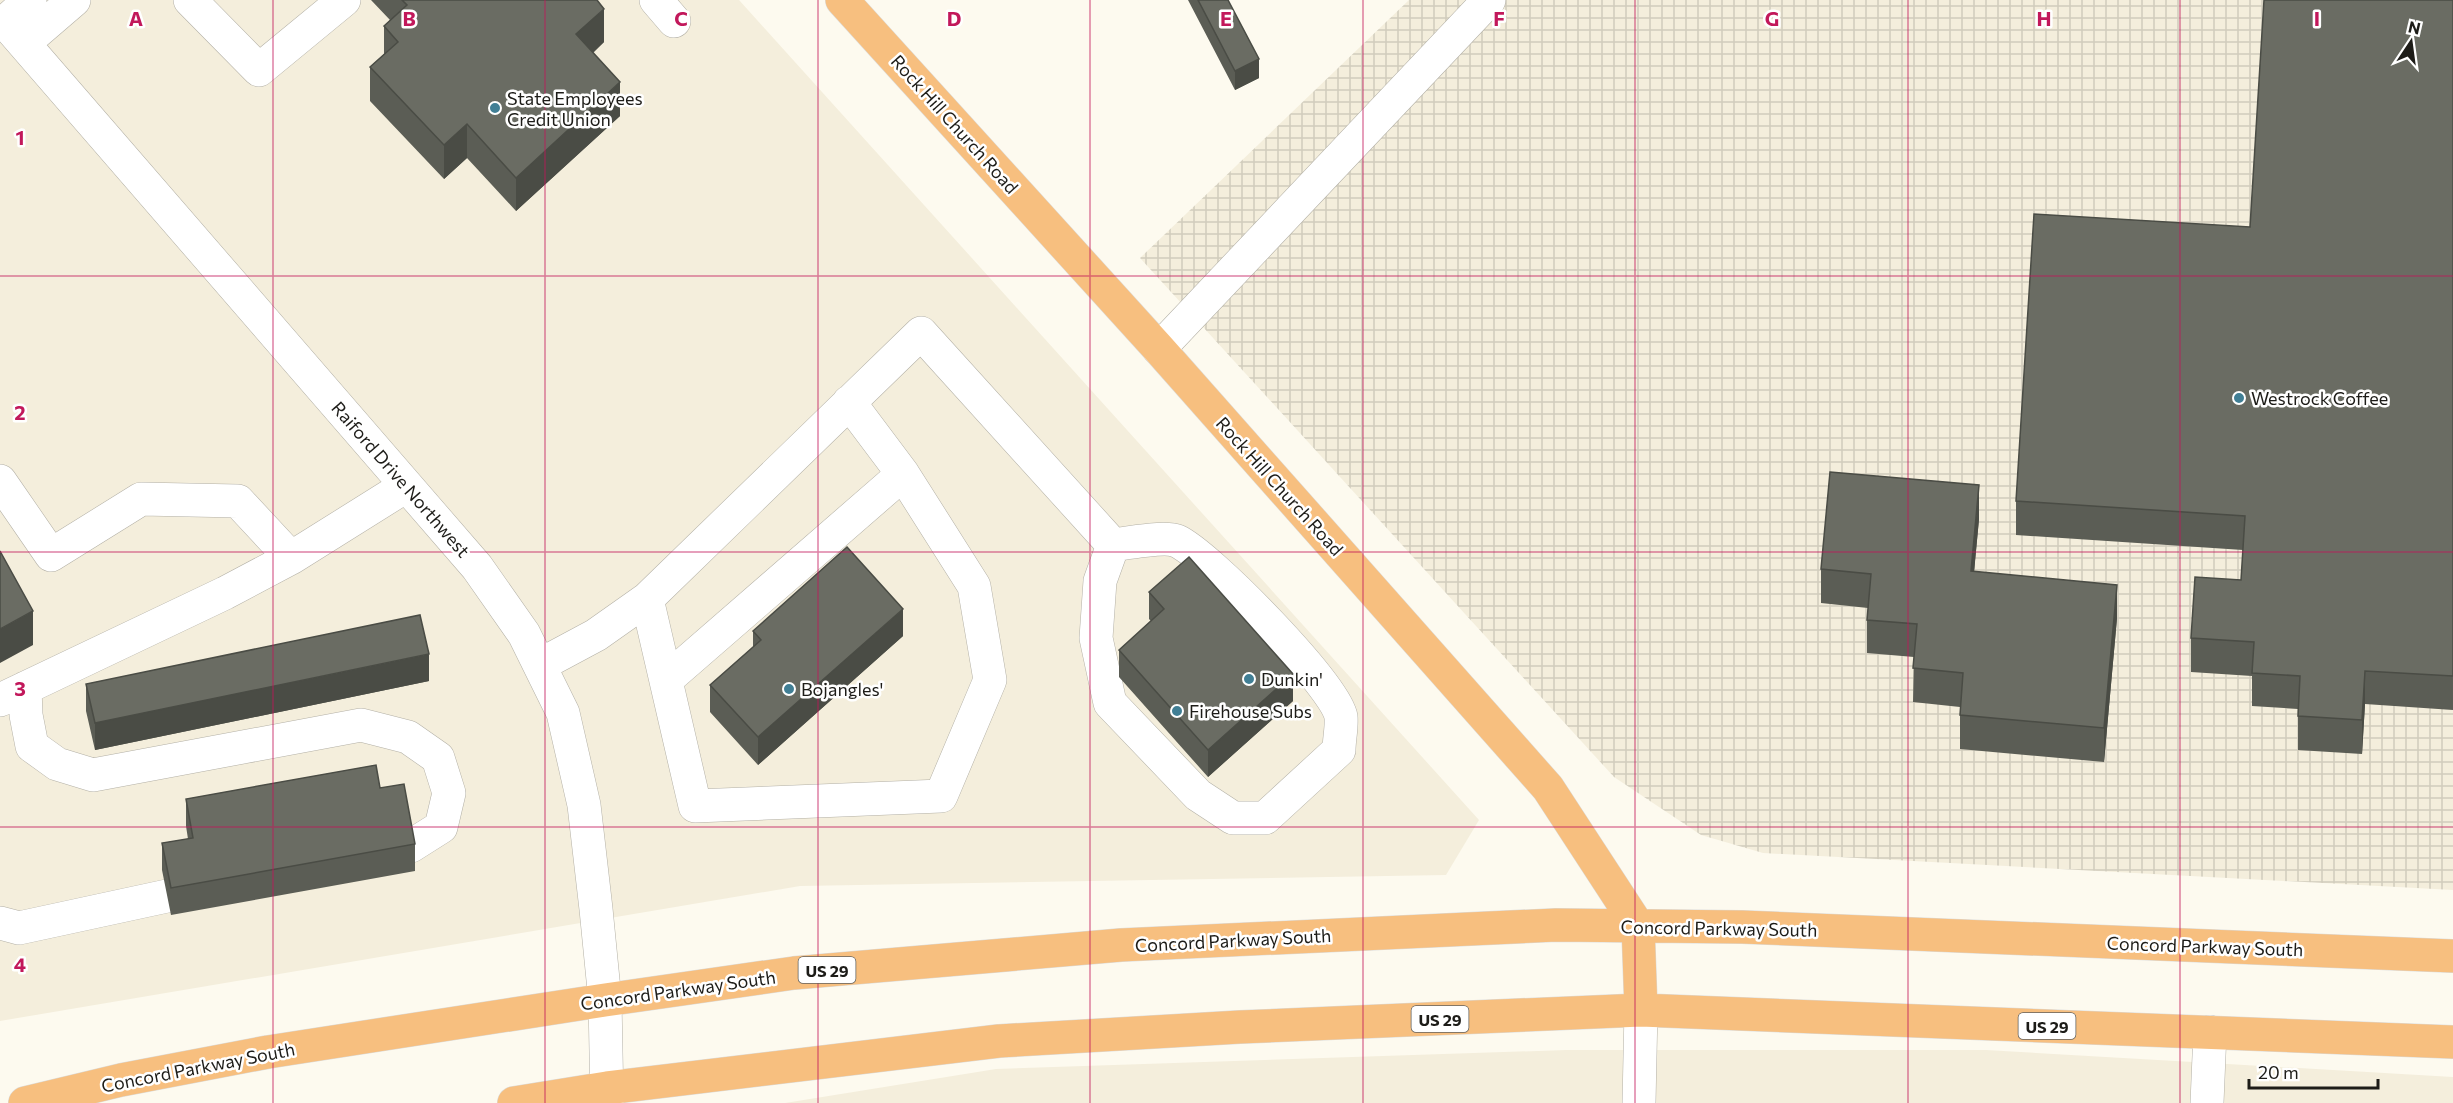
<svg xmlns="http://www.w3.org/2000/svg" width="2453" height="1103" font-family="Commissioner,sans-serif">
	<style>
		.built { fill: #f4eedc }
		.industrial { fill: url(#industrial-grid) }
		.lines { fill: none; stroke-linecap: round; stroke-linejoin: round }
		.minor-casing { stroke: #b3b0a6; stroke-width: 34 }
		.major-casing { stroke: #dbdbda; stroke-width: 34 }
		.minor { stroke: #fff; stroke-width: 33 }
		.major { stroke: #f7bf7f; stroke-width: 33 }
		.wall { fill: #5b5d55 }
		.shaded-wall { fill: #4a4c45 }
		.building { fill: #6a6c63; stroke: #4a4c45; stroke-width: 1.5 }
		.grid { fill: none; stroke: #c2185b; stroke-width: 1.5; stroke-opacity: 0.55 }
		.poi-dot { fill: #417f95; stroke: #fff; stroke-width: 2 }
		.labels { text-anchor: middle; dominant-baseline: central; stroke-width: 5; stroke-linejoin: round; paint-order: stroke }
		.shield { fill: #fff; stroke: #61605d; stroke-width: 1.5 }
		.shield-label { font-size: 16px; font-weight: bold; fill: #1d1c18 }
		.poi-label { font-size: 18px; fill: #1d1c18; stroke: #fff; text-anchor: start }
		.street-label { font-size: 18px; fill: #1d1c18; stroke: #fff }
		.grid-label { font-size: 20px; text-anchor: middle; font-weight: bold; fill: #c2185b; stroke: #fff; stroke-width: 5; stroke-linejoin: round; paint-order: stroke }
	</style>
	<defs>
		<pattern id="industrial-grid" width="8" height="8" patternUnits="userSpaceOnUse" patternTransform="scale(1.5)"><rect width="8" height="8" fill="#f4eedc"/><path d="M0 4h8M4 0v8" fill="none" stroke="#d1ccbc"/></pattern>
	</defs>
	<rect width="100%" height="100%" fill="#fdfaef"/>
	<path class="built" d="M 0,0 L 739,0 L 1479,820 L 1446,875 L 800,886 L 0,1021 Z
		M 1566,1050 L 1986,1050 L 2453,1077 L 2453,1103 L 785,1103 L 996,1069 Z"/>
	<path class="industrial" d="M 1409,0 L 2453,0 L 2453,890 L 1763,853 L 1701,835 L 1614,777 L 1140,258 Z"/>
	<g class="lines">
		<defs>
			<path id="minor" d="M 30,0 L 5,22 L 477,567 L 524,634 L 563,713 L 584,805 L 596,909 L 605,1000 L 607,1103
				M 190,0 L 259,70 L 344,0
				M 656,0 L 674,21
				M 24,43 L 74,0
				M 1159,349 L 1489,0
				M 0,481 L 51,555 L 141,499 L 238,501 L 291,558
				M 647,599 L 695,806 L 941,796 L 990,680 L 974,586 L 903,474 L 849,402
				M 540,665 L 596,635 L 647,599 L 921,333 L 1113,545 L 1100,581 L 1096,638 L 1110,703 L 1198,795 L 1233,818 L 1265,818 L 1339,750 C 1339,740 1342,727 1341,717 C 1336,686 1208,555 1177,541 C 1165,536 1127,543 1113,545
				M 666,680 L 903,474
				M 25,688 L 26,715 L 32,746 L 57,764 L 93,775 L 361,725 L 408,737 L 438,758 L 449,793 L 441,827 L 411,846
				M 0,700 L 225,593 L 291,558 L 406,486
				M 0,923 L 19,928 L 167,896
				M 1639,1103 L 1641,1010
				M 2207,1103 L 2210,1032"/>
			<path id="major" d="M 842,0 L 1159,349 L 1548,788 L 1638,926 L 1641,1010
				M 25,1103 L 121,1080 L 268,1052 L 605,1000 L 794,973 L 1121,945 L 1556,925 L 1742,927 L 2453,956
				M 514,1103 L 607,1088 L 999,1041 L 1240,1027 L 1641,1010 L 2453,1042"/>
		</defs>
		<use href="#minor" class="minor-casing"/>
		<use href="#major" class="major-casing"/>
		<use href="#minor" class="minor"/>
		<use href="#major" class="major"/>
	</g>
	<path class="wall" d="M 371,0 L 597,0 L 604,42 L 593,53 L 620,116 L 516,211 L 467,158 L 444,179 L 370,101 L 370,67 L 384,54 L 384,26 L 390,20 Z
		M 1188,0 L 1228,0 L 1259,78 L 1235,90 Z
		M 2453,0 L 2453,710 L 2365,704 L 2362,754 L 2298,750 L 2298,709 L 2252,706 L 2252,676 L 2191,672 L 2191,638 L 2241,580 L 2243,550 L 2016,535 L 2016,501 L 2250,227 Z
		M 1979,519 L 1974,571 L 2117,618 L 2104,762 L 1960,749 L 1960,707 L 1913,702 L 1914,657 L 1867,653 L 1867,620 L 1868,608 L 1821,603 L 1821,569 Z
		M 1149,592 L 1293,701 L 1208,777 L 1119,677 L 1119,650 L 1151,621 L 1149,619 Z
		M 753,631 L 903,636 L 758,765 L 710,712 L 710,685 L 753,647 Z
		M 429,681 L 95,750 L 86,711 L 86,684 Z
		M 380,788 L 415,844 L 415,871 L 171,915 L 162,870 L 162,843 L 188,839 L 186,826 L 186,799 Z"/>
	<path class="shaded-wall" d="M 604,9 L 604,42 L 576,68 L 576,34 Z
		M 1259,59 L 1259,78 L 1235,90 L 1235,71 Z
		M 620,82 L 620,116 L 516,211 L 516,178 Z
		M 467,124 L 467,158 L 444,179 L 444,145 Z
		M 1979,485 L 1979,519 L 1971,605 L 1971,571 Z
		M 2117,585 L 2117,618 L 2104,762 L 2104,728 Z
		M 903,609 L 903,636 L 758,765 L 758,737 Z
		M 33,611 L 33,645 L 0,663 L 0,629 Z
		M 429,654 L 429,681 L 95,750 L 95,723 Z
		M 2365,671 L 2365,704 L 2362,754 L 2362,720 Z
		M 1293,674 L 1293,701 L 1208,777 L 1208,750 Z"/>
	<path class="building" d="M 402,0 L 597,0 L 604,9 L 576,34 L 620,82 L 516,178 L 467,124 L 444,145 L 370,67 L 398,42 L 384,26 L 407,5 Z
		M 1198,0 L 1228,0 L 1259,59 L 1235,71 Z
		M 2264,0 L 2453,0 L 2453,676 L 2365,671 L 2362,720 L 2298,716 L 2300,676 L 2252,673 L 2254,642 L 2191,638 L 2195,577 L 2241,580 L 2245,516 L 2016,501 L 2034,214 L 2250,227 Z
		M 1830,472 L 1979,485 L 1971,571 L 2117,585 L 2104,728 L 1960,715 L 1963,673 L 1913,668 L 1917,624 L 1867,620 L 1871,574 L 1821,569 Z
		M 847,547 L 903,609 L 758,737 L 710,685 L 761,640 L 753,631 Z
		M 0,551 L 33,611 L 0,629 Z
		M 1189,557 L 1293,674 L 1208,750 L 1119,650 L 1164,609 L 1149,592 Z
		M 420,615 L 429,654 L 95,723 L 86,684 Z
		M 376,765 L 380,788 L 404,784 L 415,844 L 171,888 L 162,843 L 193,838 L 186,799 Z"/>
	<path class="grid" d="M 273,0 L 273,1103M 545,0 L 545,1103M 818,0 L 818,1103M 1090,0 L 1090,1103M 1363,0 L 1363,1103M 1635,0 L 1635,1103M 1908,0 L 1908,1103M 2180,0 L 2180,1103M 0,276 L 2453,276M 0,552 L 2453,552M 0,827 L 2453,827"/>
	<g class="poi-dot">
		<circle cx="495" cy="108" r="6"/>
		<circle cx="2239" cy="398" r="6"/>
		<circle cx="1249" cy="679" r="6"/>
		<circle cx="789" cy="689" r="6"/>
		<circle cx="1177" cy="711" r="6"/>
	</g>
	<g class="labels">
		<g class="shield">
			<rect x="798.5" y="957" width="57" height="26" rx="4.5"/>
			<rect x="1411.5" y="1006" width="57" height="26" rx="4.5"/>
			<rect x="2018.5" y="1013" width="57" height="26" rx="4.5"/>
		</g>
		<g class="shield-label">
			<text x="827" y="970">US 29</text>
			<text x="1440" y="1019">US 29</text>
			<text x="2047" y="1026">US 29</text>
		</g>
		<g class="poi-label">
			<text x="507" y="98">State Employees<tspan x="507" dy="21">Credit Union</tspan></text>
			<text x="2251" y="398">Westrock Coffee</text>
			<text x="1261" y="679">Dunkin'</text>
			<text x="801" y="689">Bojangles'</text>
			<text x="1189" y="711">Firehouse Subs</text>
		</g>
		<g class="street-label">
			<text transform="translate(955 124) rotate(48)">Rock Hill Church Road</text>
			<text transform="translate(401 479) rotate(49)">Raiford Drive Northwest</text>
			<text transform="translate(1280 486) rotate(48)">Rock Hill Church Road</text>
			<text transform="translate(1719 928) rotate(1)">Concord Parkway South</text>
			<text transform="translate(1233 940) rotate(-3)">Concord Parkway South</text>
			<text transform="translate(2205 946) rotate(2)">Concord Parkway South</text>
			<text transform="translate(678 990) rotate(-8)">Concord Parkway South</text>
			<text transform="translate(198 1067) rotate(-11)">Concord Parkway South</text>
		</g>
	</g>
	<g class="grid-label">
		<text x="136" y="26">A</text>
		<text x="409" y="26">B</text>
		<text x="681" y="26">C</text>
		<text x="954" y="26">D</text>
		<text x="1226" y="26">E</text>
		<text x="1499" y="26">F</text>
		<text x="1772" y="26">G</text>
		<text x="2044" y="26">H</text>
		<text x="2317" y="26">I</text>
		<text x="20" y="145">1</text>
		<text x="20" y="420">2</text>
		<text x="20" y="696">3</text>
		<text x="20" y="972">4</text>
	</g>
	<g transform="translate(2411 42) rotate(13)" stroke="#ffffff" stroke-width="4.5" paint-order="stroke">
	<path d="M0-4.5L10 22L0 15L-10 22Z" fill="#1d1c18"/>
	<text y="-9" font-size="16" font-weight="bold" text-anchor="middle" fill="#1d1c18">N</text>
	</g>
	<path d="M2249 1079v9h129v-9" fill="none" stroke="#1d1c18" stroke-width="3"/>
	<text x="2258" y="1079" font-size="18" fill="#1d1c18" stroke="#ffffff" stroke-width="4.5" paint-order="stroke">20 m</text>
</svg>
